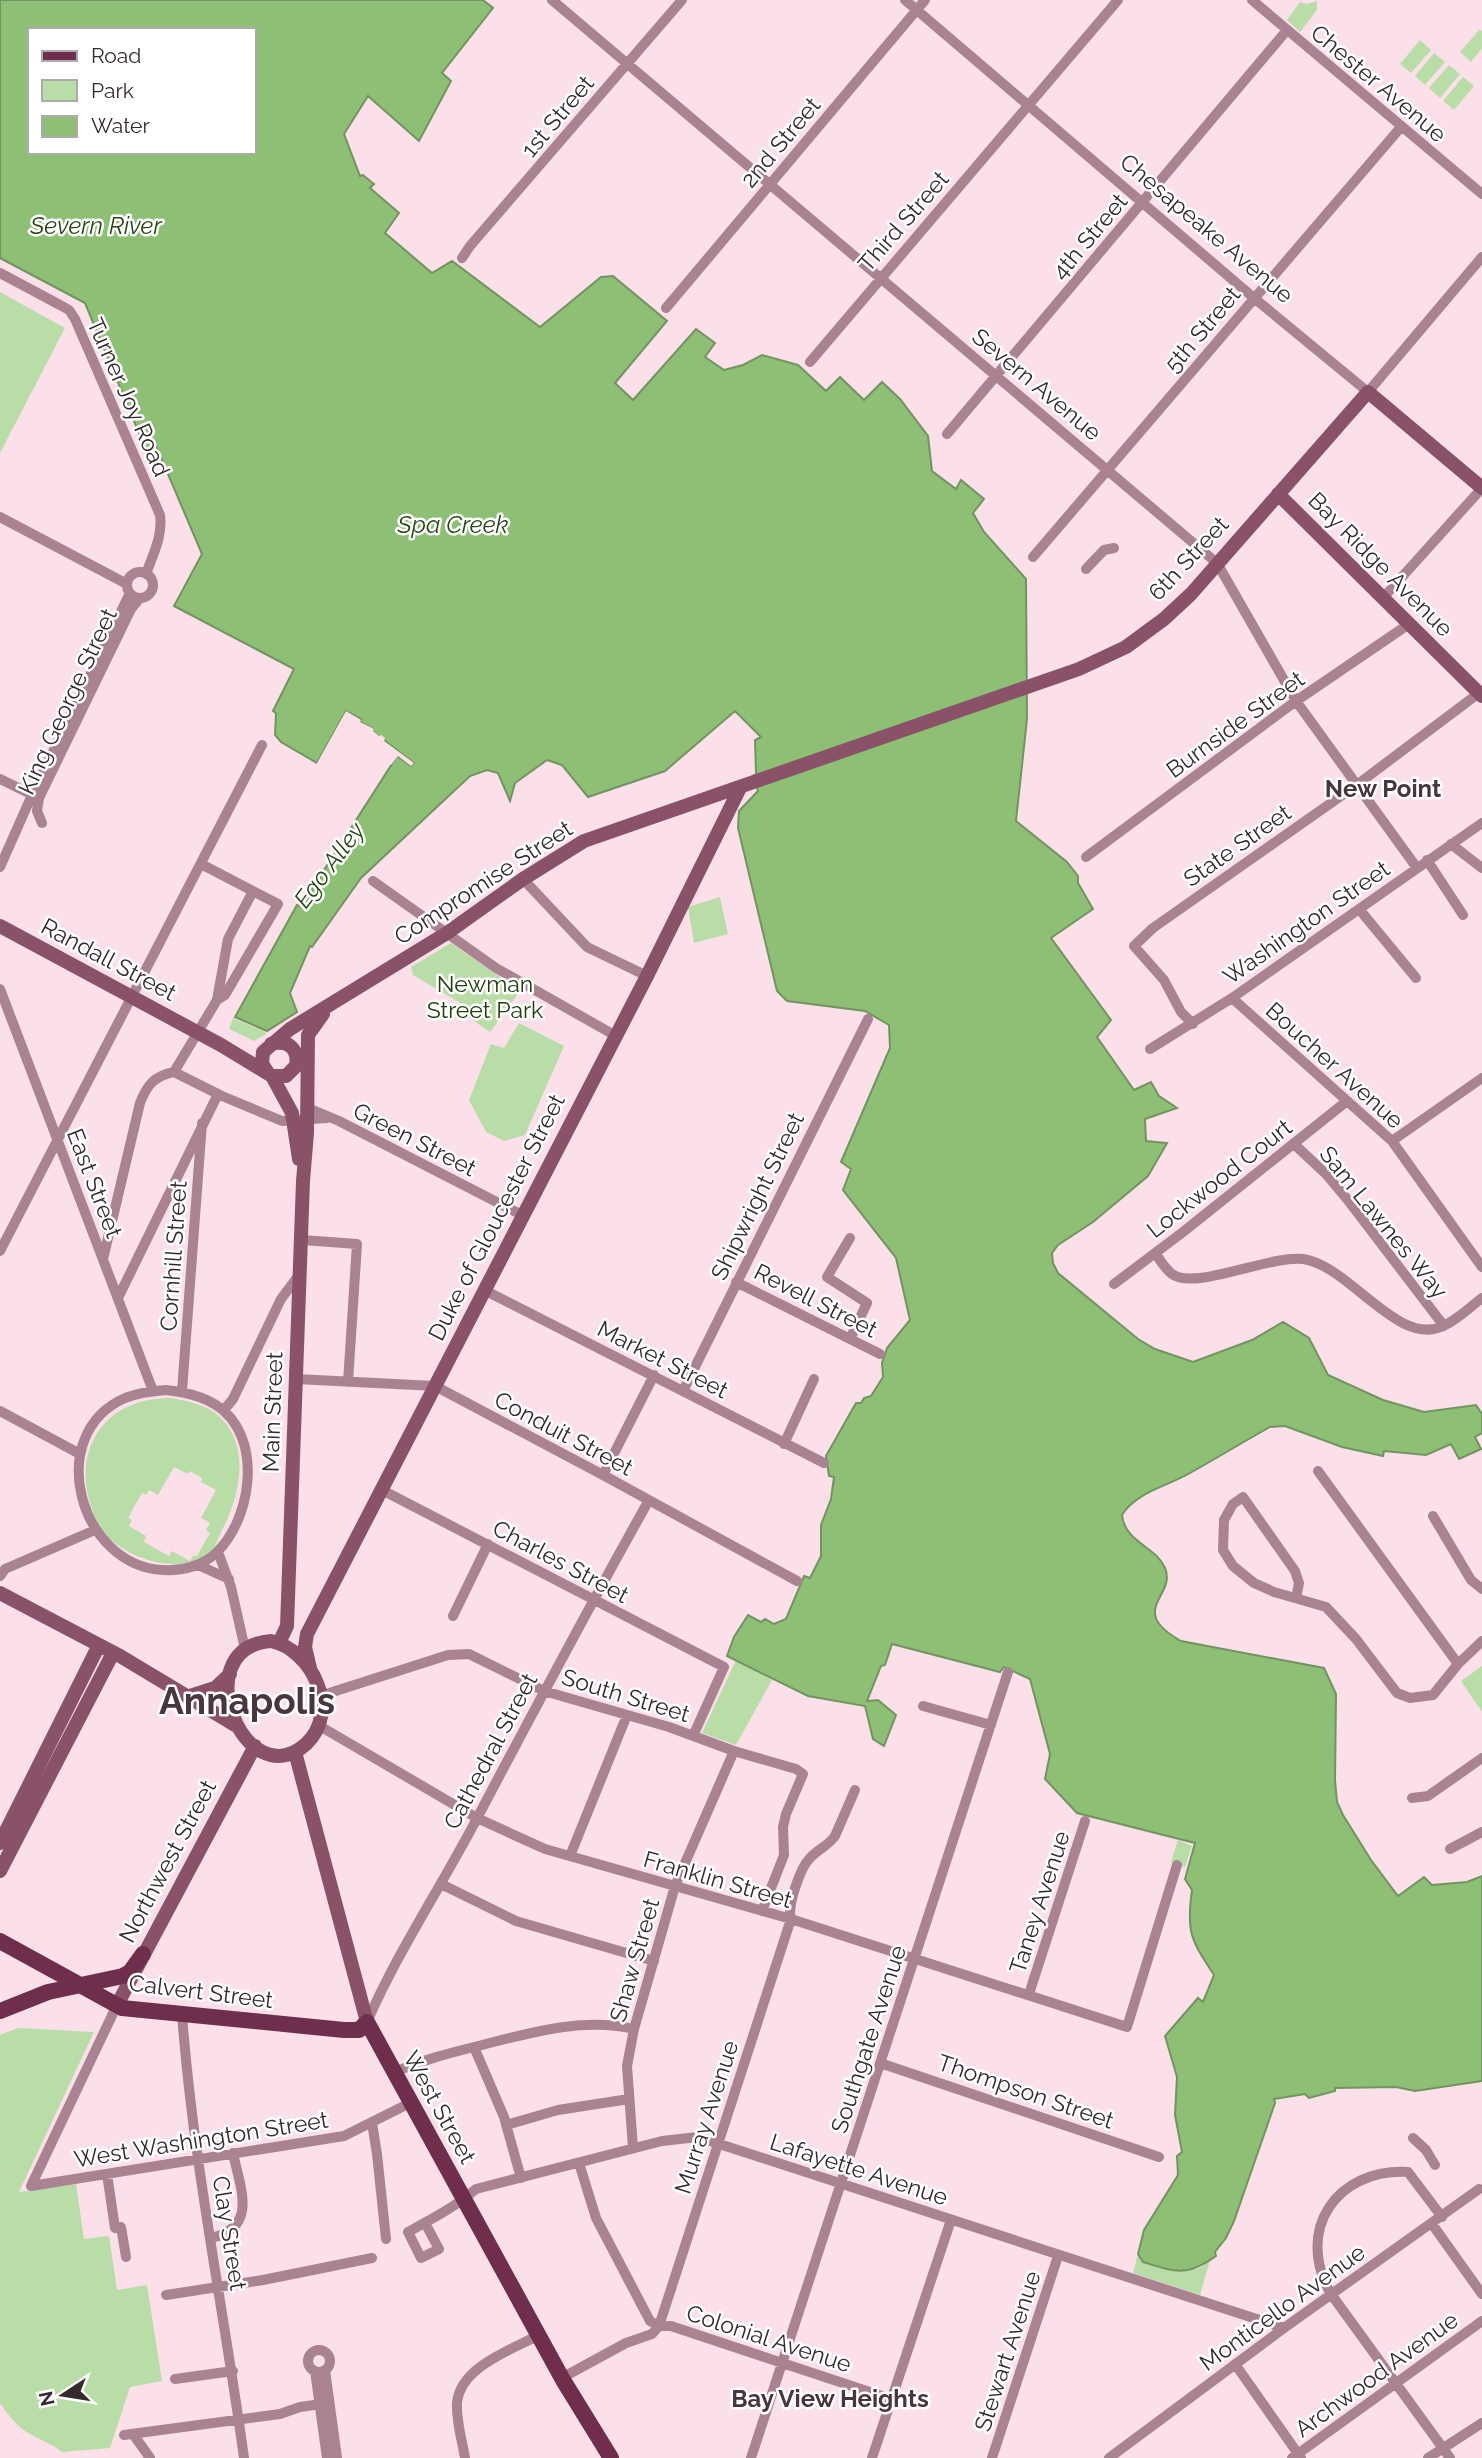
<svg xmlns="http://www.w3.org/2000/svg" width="1482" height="2458" font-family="Raleway,sans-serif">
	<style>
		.green { fill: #b8dda7; fill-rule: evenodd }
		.water { fill: #8dbf75; stroke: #739360; stroke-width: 2; fill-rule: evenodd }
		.pier { fill: #fbe0ea }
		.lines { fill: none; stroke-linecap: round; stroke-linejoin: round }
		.street { stroke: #aa8392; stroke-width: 10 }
		.secondary { stroke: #895268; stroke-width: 14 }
		.primary { stroke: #6f2f4c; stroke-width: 16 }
		.labels { text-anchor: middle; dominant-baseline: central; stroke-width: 5; stroke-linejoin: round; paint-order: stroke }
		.street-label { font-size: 23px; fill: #352b2f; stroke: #fff }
		.park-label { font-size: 23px; fill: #1d3d09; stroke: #fff }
		.water-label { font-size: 24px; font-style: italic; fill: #264613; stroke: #fff }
		.neighbourhood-label { font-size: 24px; font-weight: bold; fill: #49353d; stroke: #fff }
		.town-label { font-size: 37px; font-weight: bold; fill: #49353d; stroke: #fff }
	</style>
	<rect width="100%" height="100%" fill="#fbe0ea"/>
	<path class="green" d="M 1317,1 L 1317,10 L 1300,32 L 1287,20 L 1300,2 L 1307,4 Z
		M 1480,29 L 1482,31 L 1482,48 L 1471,62 L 1460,52 Z
		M 1420,40 L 1431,50 L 1411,73 L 1400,64 Z
		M 1434,53 L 1445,62 L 1425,85 L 1415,76 Z
		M 1449,65 L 1460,74 L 1440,98 L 1429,88 Z
		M 1463,77 L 1474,86 L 1454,110 L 1443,101 Z
		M 0,292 L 65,328 L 0,453 Z
		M 720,897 L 728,934 L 694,943 L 688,907 Z
		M 451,943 L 520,991 L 490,1032 L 459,1011 L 462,1004 L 413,975 L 411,967 Z
		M 233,1018 L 265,1032 L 266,1034 L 254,1041 L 229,1029 Z
		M 519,1023 L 564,1046 L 525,1135 L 504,1141 L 486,1132 L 469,1100 L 491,1044 L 504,1048 Z
		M 170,1398 C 184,1400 203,1404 215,1413 C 252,1441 241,1495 222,1530 C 219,1536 217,1544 213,1549 C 187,1580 119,1558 101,1528 C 65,1466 94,1398 170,1398 ZM 174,1467 L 188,1474 L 190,1471 L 202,1478 L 201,1482 L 216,1490 L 201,1518 L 210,1523 L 206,1530 L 210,1533 L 197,1556 L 194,1555 L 190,1561 L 172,1551 L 169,1556 L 144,1542 L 146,1536 L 129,1526 L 132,1520 L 128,1518 L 142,1493 L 146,1495 L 149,1490 L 158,1495 Z
		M 736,1660 L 755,1670 L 757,1667 L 765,1670 L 763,1674 L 772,1680 L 736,1745 L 702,1733 Z
		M 1482,1666 L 1482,1712 L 1461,1681 Z
		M 1178,1840 L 1192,1846 L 1185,1867 L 1171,1862 Z
		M 18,2028 L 94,2032 L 19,2192 L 76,2184 L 84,2239 L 109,2236 L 117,2290 L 147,2285 L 162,2381 L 130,2387 L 110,2448 L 62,2452 C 52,2444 43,2441 32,2435 C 19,2429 8,2415 0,2403 L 0,2035 Z
		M 1138,2254 L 1143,2262 L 1198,2269 L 1210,2260 L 1200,2295 L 1133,2273 Z"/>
	<path class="water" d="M 0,0 L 483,0 L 493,8 L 442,73 L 451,81 L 419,141 L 368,96 L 344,134 L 360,176 L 363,175 L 374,184 L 370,188 L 399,213 L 385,233 L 432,273 L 452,261 L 540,327 L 601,277 L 613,276 L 667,321 L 615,383 L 633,400 L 696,329 L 715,343 L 705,357 L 724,370 L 743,365 L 762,355 L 798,365 L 826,391 L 840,377 L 864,400 L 882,382 L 900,399 L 928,436 L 932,471 L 956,489 L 961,480 L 984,499 L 973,513 L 984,532 L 1026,579 L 1027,719 L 1016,821 L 1067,862 L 1078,876 L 1078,883 L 1093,909 L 1051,938 L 1111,1020 L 1097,1037 L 1134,1090 L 1151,1082 L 1159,1096 L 1177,1108 L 1145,1119 L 1146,1141 L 1167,1143 L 1148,1176 L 1093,1222 L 1058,1245 L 1052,1253 L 1053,1263 L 1058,1273 L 1138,1339 L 1155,1349 L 1193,1362 L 1252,1340 L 1283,1322 L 1309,1338 L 1328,1375 L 1383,1400 L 1424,1412 L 1476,1405 L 1482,1414 L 1482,1433 L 1475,1437 L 1481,1449 L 1459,1459 L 1451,1444 L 1426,1455 L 1384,1451 L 1383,1456 L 1342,1447 L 1285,1426 L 1270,1427 C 1243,1442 1217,1458 1190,1473 C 1168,1486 1136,1492 1122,1515 C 1125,1543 1156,1546 1165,1568 C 1177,1596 1126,1610 1181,1641 L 1324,1668 L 1336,1694 L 1335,1780 L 1337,1802 L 1343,1815 L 1371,1860 L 1398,1896 L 1424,1877 L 1432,1885 L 1467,1882 L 1482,1876 L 1482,2081 L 1415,2091 L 1396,2087 L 1335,2088 L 1335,2091 L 1309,2098 L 1305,2094 L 1274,2099 L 1275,2103 L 1234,2221 L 1226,2238 L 1215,2252 L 1216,2256 C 1187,2277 1175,2272 1143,2262 L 1138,2254 L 1144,2230 L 1178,2175 L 1177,2156 L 1182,2152 L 1175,2115 L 1177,2077 L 1165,2036 L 1198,1998 L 1203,2002 L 1214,1975 C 1191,1940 1186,1932 1192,1890 L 1185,1879 L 1195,1843 L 1077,1813 L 1045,1779 L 1050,1754 L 1030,1679 L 1004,1667 L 1000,1672 L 892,1644 L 885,1665 L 881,1666 L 867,1701 L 878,1700 L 896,1715 L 884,1746 L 873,1739 L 865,1706 L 808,1696 L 727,1656 L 734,1637 L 748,1615 L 761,1622 L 765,1619 L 774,1624 L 786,1619 L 804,1576 L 810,1578 L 821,1556 L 821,1525 L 831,1499 L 834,1477 L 829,1476 L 826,1456 L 856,1403 L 861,1403 L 864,1398 L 871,1396 L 883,1377 L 882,1363 L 887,1348 L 910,1320 L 896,1258 L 843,1190 L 851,1169 L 841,1162 L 890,1048 L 889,1025 L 865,1011 L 787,1001 L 777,991 L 738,828 L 739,811 L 758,791 L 753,776 L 756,774 L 755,740 L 761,737 L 735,711 L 665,771 L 588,797 L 562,765 L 547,760 L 515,783 L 510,801 L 498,773 L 487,770 L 470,776 L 361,878 L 312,947 L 310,946 L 290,993 L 297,1012 L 267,1031 L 235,1017 L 297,905 L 301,906 L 397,756 L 411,766 L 414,763 L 372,731 L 373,729 L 360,722 L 361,719 L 346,711 L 317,763 L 281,742 L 275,735 L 276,713 L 273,711 L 294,669 L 174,606 L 202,554 L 156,446 L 146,450 L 85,303 L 0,258 ZM 30,30 L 254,30 L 254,152 L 30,152 Z"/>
	<path class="pier" d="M 346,711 L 361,720 L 360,722 L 374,729 L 373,731 L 379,736 L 381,735 L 385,738 L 384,741 L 414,763 L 411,766 L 398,756 L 391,765 L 389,762 L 395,753 L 357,721 L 347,716 L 320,765 L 316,765 Z"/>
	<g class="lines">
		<path class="street" d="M 552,0 L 1217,563 L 1296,701 L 1417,868
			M 905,0 L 1254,298 L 1368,392 L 1482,257
			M 1252,0 L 1482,194
			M 462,258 L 470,246 L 682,0
			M 0,273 L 60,305 L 69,310 L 75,319 L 160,515 C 163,536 153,554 146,574
			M 666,308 L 925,0
			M 810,362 L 1118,0
			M 947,434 L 1287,30
			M 0,517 L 127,584
			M 1033,557 L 1401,127
			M 1086,569 L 1104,550 L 1114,548
			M127 585a13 13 0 1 1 26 0a13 13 0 1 1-26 0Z
			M 1383,598 L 1482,488
			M 0,779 L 35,796
			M 42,823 L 37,811 L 39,798 L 131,609 L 140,598
			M 1451,844 L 1482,868
			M 1086,857 L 1296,701 L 1409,624
			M 1427,860 L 1463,915
			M 201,864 L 278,904 L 225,995 L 217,1000
			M 0,867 L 32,795 L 130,593
			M 523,879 L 587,947 L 647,976
			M 373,881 L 496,968 L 616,1036
			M 1359,909 L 1416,978
			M 0,989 L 153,1391
			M 1232,998 L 1392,1141 L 1482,1267
			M 1193,1024 L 1181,1012 L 1164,980 L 1134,946 L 1153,928 L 1358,784 L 1479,693
			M 1150,1049 L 1232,998 L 1482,823
			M 174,1072 L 217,1000 L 228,939 L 253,891
			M 174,1072 L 222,1096 L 282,1121 L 327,1118
			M 306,1107 L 339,1121 L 522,1215
			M 1392,1141 L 1482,1078
			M 1294,1144 L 1326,1174 L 1347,1199 L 1444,1326
			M 302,1240 L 357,1244 L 348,1382
			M 0,1251 L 262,745
			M 1155,1253 C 1160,1260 1165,1269 1172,1274 C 1194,1291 1270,1255 1303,1259 C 1349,1265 1398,1348 1443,1326 C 1457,1320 1470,1307 1482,1298
			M 103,1259 L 140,1103 C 147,1085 154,1076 174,1072
			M 736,1282 L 880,1354
			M 1114,1284 L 1183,1232 L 1347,1101
			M 484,1290 L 824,1463
			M 118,1298 L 218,1094
			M 850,1339 L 867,1303 L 827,1277 L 850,1238
			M 296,1379 L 435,1386 L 603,1475 L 797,1581
			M 166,1390 C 186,1392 210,1398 225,1412 C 262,1446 250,1520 217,1552 C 203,1566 182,1571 163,1570 C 79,1566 43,1434 125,1398 C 138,1393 153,1391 166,1390 Z
			M 182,1391 L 202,1123
			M 683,1391 L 868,1019
			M 224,1410 L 233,1399 L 281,1299 L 299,1275
			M 0,1411 L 80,1454
			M 784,1444 L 814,1379
			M 1318,1471 L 1458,1664
			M 603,1475 L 654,1375
			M 380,1489 L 724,1667 L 693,1736
			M 1433,1516 L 1471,1580 L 1482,1589
			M 218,1552 L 231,1587 L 245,1649
			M 198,1565 L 229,1579
			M 0,1576 L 5,1569 L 95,1530
			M 1296,1598 L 1299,1583 L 1295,1571 L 1243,1497 L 1233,1504 L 1224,1520 L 1223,1550 L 1233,1566 L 1254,1583 L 1274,1592 L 1326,1607 L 1356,1639 L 1397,1693 L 1410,1698 L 1433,1695 L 1458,1664 L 1482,1641
			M 453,1616 L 488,1544
			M 320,1696 L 448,1655 L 469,1654 L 544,1691 L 669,1727 L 734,1751 L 796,1769 L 803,1774 L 786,1814 L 783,1827 L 784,1855 L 762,1911
			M 923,1706 L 991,1725
			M 318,1725 L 477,1818 L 545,1849 L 791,1919 L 1127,2027 L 1177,1865
			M 1412,1798 L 1428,1796 L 1482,1758
			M 1450,1849 L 1482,1832
			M 570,1856 L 627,1715
			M 441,1884 L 516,1921 L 654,1961
			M 1029,1994 L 1085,1821
			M 182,2014 C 193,2163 224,2310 244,2458
			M 367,2022 C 397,1953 439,1890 474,1824 C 531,1716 589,1607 649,1500
			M 474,2047 L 504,2117 L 521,2178
			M 880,2063 L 1159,2157
			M 395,2072 C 422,2060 450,2053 478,2046 C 529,2033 582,2017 634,2029
			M 372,2123 L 377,2154 L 386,2239
			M 506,2125 L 558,2110 L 629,2099
			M 1413,2138 L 1426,2150 L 1435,2165
			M 633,2148 L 627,2066 L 634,2029 L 675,1886 L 734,1751
			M 579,2163 L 596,2218 L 650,2321 L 659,2326
			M 107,2174 L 115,2228 L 121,2227 L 126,2257
			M 31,2186 L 344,2136 L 412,2102
			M 31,2186 L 117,2005
			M 1442,2217 L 1408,2172 C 1337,2168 1294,2230 1331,2294 L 1450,2458
			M 425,2223 L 439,2249 L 421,2258 L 408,2232 C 432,2219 455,2207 476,2189 L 662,2141 L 698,2137 L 1284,2328
			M 1432,2224 L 1482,2294
			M 211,2238 C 259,2227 240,2188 233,2153
			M 166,2295 L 263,2280 L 372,2258
			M 659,2326 L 791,1919 C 787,1906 800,1868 810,1858 C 818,1849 828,1846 835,1836 L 855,1790
			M308 2361a11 11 0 1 1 22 0a11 11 0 1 1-22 0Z
			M 1235,2364 L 1301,2458
			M 325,2370 L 337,2458
			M 315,2371 L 327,2458
			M 175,2379 L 233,2371
			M 563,2380 L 569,2374 L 626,2343 L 652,2334 L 659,2326 L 671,2326 L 891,2399
			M 133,2434 L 150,2458
			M 124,2435 L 280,2414 L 300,2407 L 329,2403
			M 465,2458 C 462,2440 456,2421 457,2403 C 460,2367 511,2350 539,2335
			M 751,2458 L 1008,1672
			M 872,2458 L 951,2220
			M 992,2458 L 1058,2256
			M 1109,2458 L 1284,2328 L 1479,2189
			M 1292,2458 L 1482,2321
			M 1428,2458 L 1482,2423"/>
		<path class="secondary" d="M 1278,494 L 1482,696
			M 0,926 L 221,1045 L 272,1076 L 286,1076 L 296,1066 C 299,1049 288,1039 271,1044
			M 268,1073 L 262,1064 L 263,1052 L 290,1029 L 447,933 L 523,879 L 584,841 L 1079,669 L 1126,647 L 1164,619 L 1191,594 L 1368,392 L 1482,488
			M 272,1076 L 292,1113 L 299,1159
			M 0,1593 L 120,1656 L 235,1725
			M 271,1641 C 313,1650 341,1712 306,1744 C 245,1799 184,1648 271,1641 Z
			M 279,1643 L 287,1626 L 303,1181 L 307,1133 L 308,1035 L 323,1014
			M 310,1668 L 305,1647 L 307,1634 L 647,976 L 740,788
			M 190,1696 L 215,1688 L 230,1674
			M 295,1752 L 367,2022
			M 0,1843 L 99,1645
			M 0,1871 L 113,1653
			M 117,2005 L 255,1746"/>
		<path class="primary" d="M 0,1941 L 122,2008 L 344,2030 L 359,2030 L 367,2022 L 563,2380 L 611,2458
			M 0,2011 L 48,1992 L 123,1976 L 130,1972 L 143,1954"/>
	</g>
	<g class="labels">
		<g class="street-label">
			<text transform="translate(1379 83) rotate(40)">Chester Avenue</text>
			<text transform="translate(557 116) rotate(-50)">1st Street</text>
			<text transform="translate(780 142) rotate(-50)">2nd Street</text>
			<text transform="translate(903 221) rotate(-49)">Third Street</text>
			<text transform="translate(1207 228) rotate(40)">Chesapeake Avenue</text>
			<text transform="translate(1089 236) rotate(-50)">4th Street</text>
			<text transform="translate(1202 329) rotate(-50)">5th Street</text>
			<text transform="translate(1037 384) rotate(40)">Severn Avenue</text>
			<text transform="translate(129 397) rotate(66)">Turner Joy Road</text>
			<text transform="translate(1188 558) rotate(-47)">6th Street</text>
			<text transform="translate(1381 564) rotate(45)">Bay Ridge Avenue</text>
			<text transform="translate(67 701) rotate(-65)">King George Street</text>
			<text transform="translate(1235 724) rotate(-36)">Burnside Street</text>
			<text transform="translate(1237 845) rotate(-35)">State Street</text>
			<text transform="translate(483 882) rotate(-33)">Compromise Street</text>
			<text transform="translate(1306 922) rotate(-35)">Washington Street</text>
			<text transform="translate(109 959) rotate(28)">Randall Street</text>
			<text transform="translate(1335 1065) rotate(42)">Boucher Avenue</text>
			<text transform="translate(415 1139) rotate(27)">Green Street</text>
			<text transform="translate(1219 1178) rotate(-38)">Lockwood Court</text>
			<text transform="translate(95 1183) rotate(69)">East Street</text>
			<text transform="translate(757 1196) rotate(-64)">Shipwright Street</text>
			<text transform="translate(496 1217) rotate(-63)">Duke of Gloucester Street</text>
			<text transform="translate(1384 1222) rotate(51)">Sam Lawnes Way</text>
			<text transform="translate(173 1256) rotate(-86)">Cornhill Street</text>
			<text transform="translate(816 1300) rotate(27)">Revell Street</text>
			<text transform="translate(663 1359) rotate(27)">Market Street</text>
			<text transform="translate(272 1412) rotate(-88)">Main Street</text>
			<text transform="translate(564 1433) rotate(28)">Conduit Street</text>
			<text transform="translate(561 1561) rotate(28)">Charles Street</text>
			<text transform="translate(626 1695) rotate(17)">South Street</text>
			<text transform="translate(490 1751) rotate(-62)">Cathedral Street</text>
			<text transform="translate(167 1861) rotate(-62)">Northwest Street</text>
			<text transform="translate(718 1879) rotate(16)">Franklin Street</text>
			<text transform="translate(1039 1902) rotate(-72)">Taney Avenue</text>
			<text transform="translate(634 1960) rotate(-74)">Shaw Street</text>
			<text transform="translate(201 1991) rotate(7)">Calvert Street</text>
			<text transform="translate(868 2039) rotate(-72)">Southgate Avenue</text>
			<text transform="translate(1026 2091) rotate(19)">Thompson Street</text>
			<text transform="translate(440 2107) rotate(61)">West Street</text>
			<text transform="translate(706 2117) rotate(-72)">Murray Avenue</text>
			<text transform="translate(201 2139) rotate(-9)">West Washington Street</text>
			<text transform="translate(859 2169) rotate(18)">Lafayette Avenue</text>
			<text transform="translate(230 2233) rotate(81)">Clay Street</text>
			<text transform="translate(1282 2307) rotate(-36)">Monticello Avenue</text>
			<text transform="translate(769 2338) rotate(18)">Colonial Avenue</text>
			<text transform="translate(1007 2351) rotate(-72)">Stewart Avenue</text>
			<text transform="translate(1376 2374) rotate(-36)">Archwood Avenue</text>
		</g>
		<g class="park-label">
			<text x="485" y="983">Newman<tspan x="485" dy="26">Street Park</tspan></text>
		</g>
		<g class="water-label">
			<text x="96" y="225">Severn River</text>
			<text x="453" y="524">Spa Creek</text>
			<text transform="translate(329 865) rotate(-53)">Ego Alley</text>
		</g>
		<g class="neighbourhood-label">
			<text x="1383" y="788">New Point</text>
			<text x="830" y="2398">Bay View Heights</text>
		</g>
		<g class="town-label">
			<text x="247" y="1701">Annapolis</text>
		</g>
	</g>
	<rect x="28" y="28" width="228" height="126" fill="#ffffff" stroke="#aeaaac" stroke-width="2"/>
	<rect x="42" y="51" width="35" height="10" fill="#6f2f4c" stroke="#aeaaac" stroke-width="2"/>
	<text x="91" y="63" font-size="21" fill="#352b2f">Road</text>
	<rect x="42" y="80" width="35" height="21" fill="#b8dda7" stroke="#aeaaac" stroke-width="2"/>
	<text x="91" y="98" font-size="21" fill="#352b2f">Park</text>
	<rect x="42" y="116" width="35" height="21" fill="#8dbf75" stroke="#aeaaac" stroke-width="2"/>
	<text x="91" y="133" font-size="21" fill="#352b2f">Water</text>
	<g transform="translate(63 2395) rotate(258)" stroke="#ffffff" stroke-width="5" paint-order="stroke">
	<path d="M0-5L12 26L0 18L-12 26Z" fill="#352b2f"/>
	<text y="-10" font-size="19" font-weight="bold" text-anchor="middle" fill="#352b2f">N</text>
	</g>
</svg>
